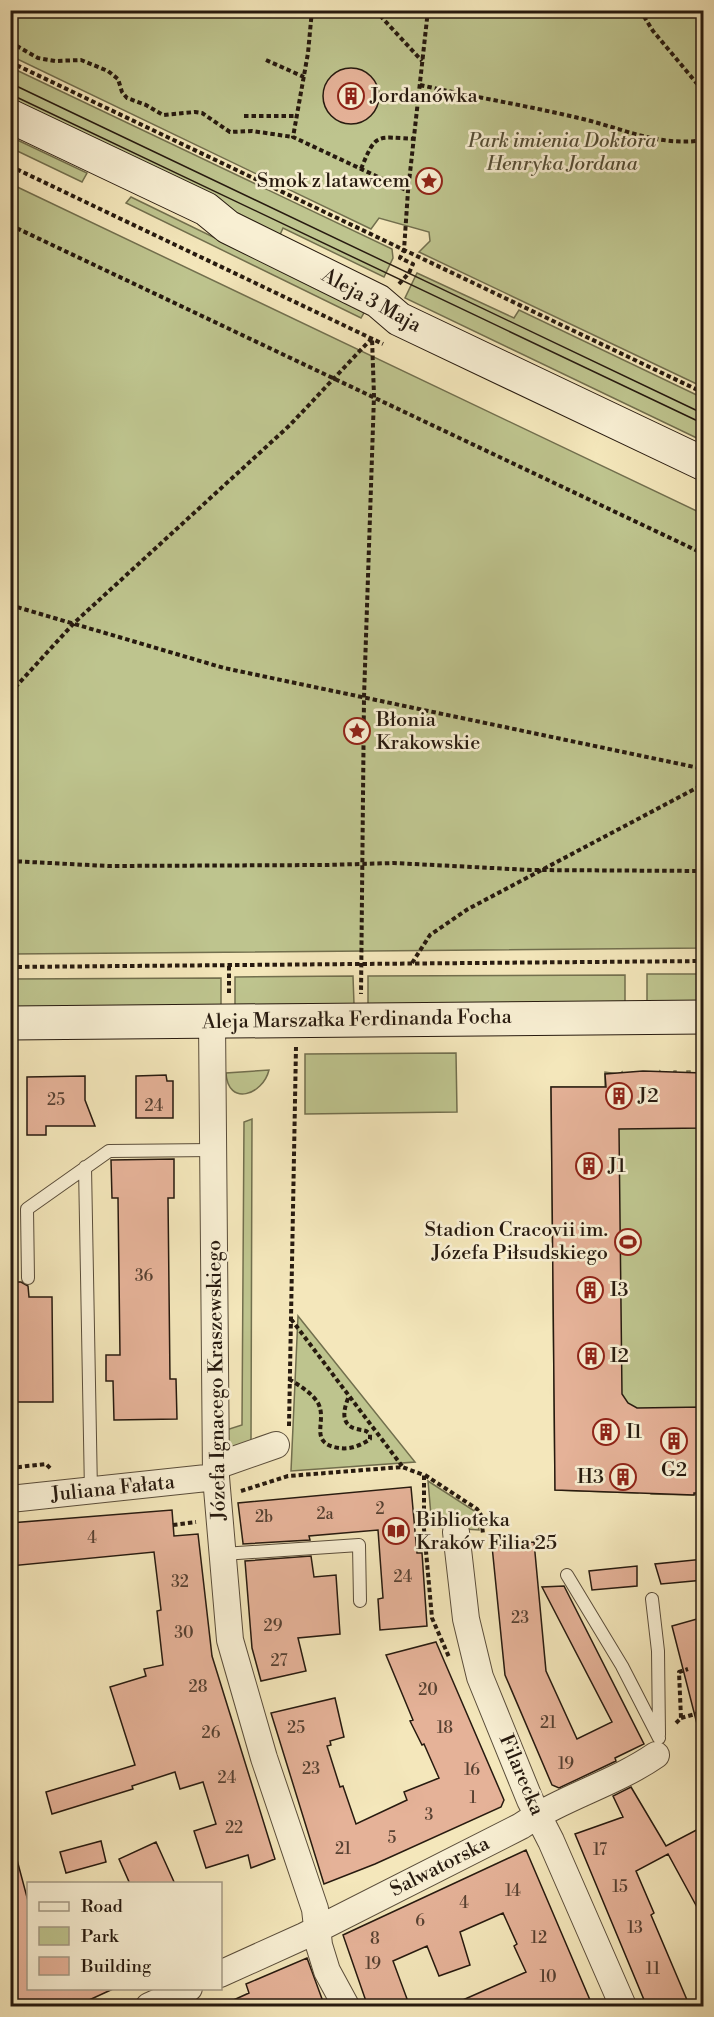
<svg xmlns="http://www.w3.org/2000/svg" width="714" height="2017" font-family="'Libre Bodoni',serif">
	<style>
		.green { fill: #bec48e; stroke: #726f4e; stroke-width: 1.5 }
		.building { fill: #e5b298; stroke: #271a0f; stroke-width: 1.5 }
		.lines { fill: none; stroke-linecap: round; stroke-linejoin: round }
		.lane-casing { stroke: #5a4d3a; stroke-width: 14 }
		.street-casing { stroke: #5a4d3a; stroke-width: 28 }
		.secondary-casing { stroke: #271a0f; stroke-width: 35 }
		.path { stroke: #271a0f; stroke-width: 4; stroke-dasharray: 4.5 3; stroke-linecap: butt }
		.lane { stroke: #f8efd3; stroke-width: 12 }
		.street { stroke: #f8efd3; stroke-width: 26 }
		.secondary { stroke: #f8efd3; stroke-width: 33 }
		.tram { stroke: #271a0f; stroke-width: 1.5 }
		.labels { text-anchor: middle; dominant-baseline: central; stroke-width: 5; stroke-linejoin: round; paint-order: stroke }
		.number-label { font-size: 16px; fill: #564031 }
		.poi-label { font-size: 20px; fill: #271a0f; stroke: #f8efd3; text-anchor: start }
		.park-label { font-size: 20px; font-style: italic; fill: #544d35; stroke: #f8efd3 }
		.street-label { font-size: 20px; fill: #271a0f; stroke: #f8efd3 }
	</style>
	<rect width="100%" height="100%" fill="#f4e7bb"/>
	<filter id="stains"><feTurbulence type="fractalNoise" baseFrequency=".00333" numOctaves="4"/><feColorMatrix values="0 0 0 0 .2 0 0 0 0 .09 0 0 0 0 .02 0 0 0 .5 -.17"/></filter>
	<radialGradient id="worn" r=".72"><stop offset=".6" stop-color="#630" stop-opacity="0"/><stop offset="1" stop-color="#630" stop-opacity=".3"/></radialGradient>
	<path class="green" d="M 10,11 L 703,11 L 703,387 L 419,252 L 430,241 L 429,232 L 379,218 L 371,229 L 11,56 Z
		M 10,67 L 392,249 L 393,258 L 384,277 L 283,228 L 279,237 L 11,109 Z
		M 11,137 L 87,173 L 82,182 L 11,148 Z
		M 11,184 L 703,514 L 703,948 L 11,954 Z
		M 131,197 L 365,311 L 361,318 L 126,203 Z
		M 417,273 L 514,318 L 519,310 L 703,398 L 703,441 L 405,298 Z
		M 647,974 L 703,974 L 703,1001 L 647,1002 Z
		M 625,975 L 625,1002 L 368,1004 L 368,976 Z
		M 353,976 L 354,1004 L 235,1005 L 235,977 Z
		M 221,978 L 221,1006 L 11,1008 L 10,979 Z
		M 456,1053 L 457,1112 L 305,1114 L 305,1054 Z
		M 269,1070 C 263,1095 228,1107 226,1073 Z
		M 660,1071 L 663,1073 L 673,1074 L 674,1071 L 676,1071 L 676,1073 L 687,1073 L 687,1071 L 690,1071 L 690,1073 L 701,1073 L 701,1071 L 703,1071 L 703,1493 L 692,1495 L 651,1494 L 651,1488 L 639,1488 L 638,1493 L 555,1490 L 551,1087 L 605,1087 L 605,1072 L 619,1074 L 622,1072 L 622,1074 L 635,1072 L 635,1074 L 660,1073 Z
		M 252,1119 L 251,1443 L 223,1450 L 223,1431 L 242,1425 L 244,1122 Z
		M 298,1316 L 415,1462 L 291,1471 Z
		M 428,1481 L 476,1512 L 479,1530 L 432,1527 Z"/>
	<path class="building" d="M323 96a28 28 0 1 1 56 0a28 28 0 1 1-56 0Z
		M 643,1071 L 703,1073 L 704,1128 L 619,1129 L 622,1394 L 628,1403 L 637,1408 L 704,1407 L 704,1493 L 694,1493 L 694,1495 L 555,1490 L 551,1087 L 606,1087 L 605,1074 Z
		M 166,1075 L 167,1081 L 173,1081 L 173,1118 L 136,1118 L 136,1076 Z
		M 85,1076 L 85,1100 L 95,1126 L 46,1126 L 46,1135 L 27,1135 L 27,1077 Z
		M 174,1159 L 174,1198 L 168,1198 L 170,1379 L 176,1379 L 177,1419 L 114,1420 L 113,1381 L 106,1381 L 106,1355 L 120,1355 L 118,1198 L 112,1198 L 111,1160 Z
		M 10,1282 L 21,1282 L 28,1286 L 29,1297 L 52,1297 L 53,1402 L 10,1402 Z
		M 411,1487 L 417,1553 L 422,1553 L 427,1626 L 380,1630 L 378,1599 L 383,1598 L 378,1530 L 309,1536 L 310,1540 L 243,1544 L 243,1543 L 238,1503 Z
		M 172,1510 L 174,1536 L 198,1534 L 212,1656 L 275,1859 L 251,1868 L 248,1855 L 206,1868 L 194,1831 L 216,1824 L 203,1782 L 180,1789 L 175,1772 L 132,1786 L 133,1789 L 52,1814 L 46,1792 L 135,1765 L 110,1687 L 146,1676 L 144,1669 L 163,1665 L 157,1611 L 161,1610 L 154,1552 L 10,1566 L 10,1523 Z
		M 534,1542 L 546,1671 L 577,1739 L 612,1722 L 542,1587 L 564,1586 L 644,1744 L 615,1758 L 616,1761 L 559,1788 L 552,1785 L 505,1675 L 492,1546 Z
		M 311,1556 L 314,1577 L 336,1575 L 340,1634 L 298,1638 L 306,1671 L 261,1681 L 252,1648 L 245,1561 Z
		M 704,1559 L 704,1580 L 661,1584 L 655,1564 Z
		M 637,1566 L 637,1586 L 592,1590 L 589,1571 Z
		M 704,1617 L 704,1723 L 697,1724 L 672,1626 Z
		M 436,1642 L 504,1800 L 501,1807 L 375,1864 L 324,1884 L 271,1713 L 335,1698 L 344,1737 L 330,1741 L 331,1745 L 327,1746 L 340,1787 L 343,1786 L 356,1824 L 407,1800 L 404,1792 L 439,1778 L 424,1744 L 422,1745 L 410,1721 L 413,1720 L 386,1655 Z
		M 631,1787 L 666,1846 L 704,1826 L 704,1920 L 668,1854 L 636,1871 L 654,1913 L 651,1915 L 690,2007 L 647,2007 L 575,1834 L 623,1817 L 613,1796 Z
		M 101,1841 L 106,1862 L 66,1873 L 60,1852 Z
		M 156,1842 L 175,1884 L 130,1884 L 119,1859 Z
		M 526,1850 L 593,2007 L 447,2007 L 526,1972 L 514,1946 L 517,1944 L 503,1913 L 460,1932 L 470,1965 L 439,1976 L 427,1946 L 393,1961 L 410,2007 L 368,2007 L 343,1935 Z
		M 16,1856 L 28,1901 L 28,1989 L 113,1989 L 74,2007 L 15,2007 L 10,1989 L 10,1857 Z
		M 307,1958 L 325,2007 L 218,2007 L 249,1993 L 246,1984 Z"/>
	<g class="lines">
		<defs>
			<path id="lane" d="M 85,1167 L 91,1492
				M 28,1278 L 27,1209 L 109,1151 L 213,1150
				M 223,1554 L 359,1545 L 360,1601
				M 567,1575 L 622,1666 L 659,1738
				M 652,1599 L 658,1651 L 659,1735"/>
			<path id="street" d="M 212,1021 L 216,1477 L 230,1640 L 264,1758 L 315,1909 L 319,1945 L 327,1971 L 346,2006
				M 216,1466 L 276,1445
				M 10,1499 L 216,1477
				M 456,1532 L 466,1619 L 480,1677 L 530,1800 L 551,1841 L 623,2006
				M 220,1974 L 304,1936 L 521,1826 C 563,1797 614,1784 656,1755
				M 149,2006 L 189,1988"/>
			<path id="secondary" d="M 10,116 L 206,209 L 228,227 L 378,301 L 399,319 L 704,464
				M 10,1023 L 704,1017"/>
		</defs>
		<use href="#lane" class="lane-casing"/>
		<use href="#street" class="street-casing"/>
		<use href="#secondary" class="secondary-casing"/>
		<path class="path" d="M 312,10 L 308,53 L 293,137 L 408,191
			M 375,10 L 422,61
			M 640,10 L 653,31 L 704,92
			M 10,42 L 38,58 L 55,61 L 81,60 L 108,71 L 118,79 L 122,92 L 127,98 L 146,105 L 163,115 L 195,112 L 202,113 L 230,132 L 252,131 L 293,137
			M 266,60 L 304,77
			M 10,62 L 704,393
			M 420,85 C 474,97 529,106 583,119 C 624,129 660,147 704,140
			M 244,116 L 297,116
			M 10,166 L 383,344
			M 361,169 C 376,132 376,137 415,139
			M 10,225 L 704,554
			M 399,284 L 409,273 L 413,264 L 400,258 L 404,250 L 408,191 L 428,10
			M 10,605 L 224,668 L 704,769
			M 10,693 L 74,623 L 290,425 L 372,338 L 374,396 L 364,697 L 361,994
			M 10,861 L 109,866 L 326,865 L 394,863 L 531,870 L 704,871
			M 412,963 L 430,935 L 468,909 L 704,784
			M 229,966 L 229,996
			M 10,967 L 704,961
			M 291,1319 L 402,1466
			M 289,1379 C 300,1386 312,1393 318,1403 C 328,1421 307,1443 339,1448 C 350,1450 362,1445 370,1439 L 370,1434 C 365,1429 363,1431 357,1429 C 339,1425 344,1408 349,1396
			M 289,1426 L 296,1047
			M 10,1468 L 46,1464 L 52,1470
			M 425,1475 L 477,1509 L 481,1515 L 483,1534
			M 241,1491 L 288,1476 L 402,1467 L 424,1475 L 424,1529 L 432,1618 L 449,1657
			M 173,1525 L 196,1522
			M 681,1718 L 699,1713
			M 676,1723 L 681,1718 L 679,1672 L 688,1669"/>
		<use href="#lane" class="lane"/>
		<use href="#street" class="street"/>
		<use href="#secondary" class="secondary"/>
		<path class="tram" d="M 10,83 L 704,414
			M 10,94 L 704,424"/>
	</g>
	<defs>
		<symbol id="building-ring" viewBox="-11 -11 22 22"><circle r="9.5" fill="#f8efd3" stroke="#8f2418" stroke-width="1.5"/><path d="M-4-6H4V6H1V3H-1V6H-4ZM-2.5-4.3h1.7v1.8h-1.7ZM.8-4.3h1.7v1.8H.8ZM-2.5-1h1.7V.8h-1.7ZM.8-1h1.7V.8H.8Z" fill="#8f2418"/></symbol>
		<symbol id="sight-ring" viewBox="-11 -11 22 22"><circle r="9.5" fill="#f8efd3" stroke="#8f2418" stroke-width="1.5"/><path d="M0-6L1.8-2.2L6-1.7L2.9 1.2L3.7 5.4L0 3.3L-3.7 5.4L-2.9 1.2L-6-1.7L-1.8-2.2Z" fill="#8f2418"/></symbol>
		<symbol id="stadium-ring" viewBox="-11 -11 22 22"><circle r="9.5" fill="#f8efd3" stroke="#8f2418" stroke-width="1.5"/><path d="M0-5a6.5 5 0 1 0 0 10a6.5 5 0 1 0 0-10ZM-3.5-1.8h7v3.6h-7Z" fill="#8f2418"/></symbol>
		<symbol id="library-ring" viewBox="-11 -11 22 22"><circle r="9.5" fill="#f8efd3" stroke="#8f2418" stroke-width="1.5"/><path d="M-6-4Q-3-5.5-.7-3.5V5Q-3 3-6 4ZM6-4Q3-5.5 .7-3.5V5Q3 3 6 4Z" fill="#8f2418"/></symbol>
	</defs>
	<g fill-rule="evenodd">
		<use href="#building-ring" x="336" y="81" width="30" height="30"/>
		<use href="#sight-ring" x="414" y="166" width="30" height="30"/>
		<use href="#sight-ring" x="342" y="716" width="30" height="30"/>
		<use href="#building-ring" x="604" y="1081" width="30" height="30"/>
		<use href="#building-ring" x="574" y="1151" width="30" height="30"/>
		<use href="#stadium-ring" x="613" y="1227" width="30" height="30"/>
		<use href="#building-ring" x="575" y="1275" width="30" height="30"/>
		<use href="#building-ring" x="576" y="1341" width="30" height="30"/>
		<use href="#building-ring" x="591" y="1417" width="30" height="30"/>
		<use href="#building-ring" x="659" y="1426" width="30" height="30"/>
		<use href="#building-ring" x="608" y="1462" width="30" height="30"/>
		<use href="#library-ring" x="381" y="1516" width="30" height="30"/>
	</g>
	<g class="labels">
		<g class="number-label">
			<text x="56" y="1100">25</text>
			<text x="154" y="1106">24</text>
			<text x="144" y="1276">36</text>
			<text x="380" y="1509">2</text>
			<text x="325" y="1514">2a</text>
			<text x="264" y="1517">2b</text>
			<text x="92" y="1538">4</text>
			<text x="403" y="1577">24</text>
			<text x="180" y="1582">32</text>
			<text x="520" y="1618">23</text>
			<text x="273" y="1626">29</text>
			<text x="184" y="1633">30</text>
			<text x="279" y="1661">27</text>
			<text x="198" y="1687">28</text>
			<text x="428" y="1690">20</text>
			<text x="548" y="1723">21</text>
			<text x="296" y="1728">25</text>
			<text x="445" y="1728">18</text>
			<text x="211" y="1733">26</text>
			<text x="566" y="1764">19</text>
			<text x="311" y="1769">23</text>
			<text x="472" y="1770">16</text>
			<text x="227" y="1778">24</text>
			<text x="473" y="1798">1</text>
			<text x="429" y="1815">3</text>
			<text x="234" y="1828">22</text>
			<text x="392" y="1838">5</text>
			<text x="343" y="1849">21</text>
			<text x="600" y="1850">17</text>
			<text x="620" y="1887">15</text>
			<text x="513" y="1891">14</text>
			<text x="464" y="1903">4</text>
			<text x="420" y="1921">6</text>
			<text x="635" y="1928">13</text>
			<text x="539" y="1938">12</text>
			<text x="375" y="1939">8</text>
			<text x="373" y="1964">19</text>
			<text x="653" y="1969">11</text>
			<text x="548" y="1977">10</text>
		</g>
		<g class="poi-label">
			<text x="370" y="96">Jordanówka</text>
			<text x="410" y="181" text-anchor="end">Smok z latawcem</text>
			<text x="376" y="720">Błonia<tspan x="376" dy="23">Krakowskie</tspan></text>
			<text x="638" y="1096">J2</text>
			<text x="608" y="1166">J1</text>
			<text x="608" y="1230" text-anchor="end">Stadion Cracovii im.<tspan x="608" dy="23">Józefa Piłsudskiego</tspan></text>
			<text x="610" y="1290">I3</text>
			<text x="610" y="1356">I2</text>
			<text x="626" y="1432">I1</text>
			<text x="674" y="1470" text-anchor="middle">G2</text>
			<text x="604" y="1477" text-anchor="end">H3</text>
			<text x="416" y="1520">Biblioteka<tspan x="416" dy="23">Kraków Filia 25</tspan></text>
		</g>
		<g class="park-label">
			<text x="562" y="141">Park imienia Doktora<tspan x="562" dy="23">Henryka Jordana</tspan></text>
		</g>
		<g class="street-label">
			<text transform="translate(371 301) rotate(29)">Aleja 3 Maja</text>
			<text transform="translate(357 1020) rotate(-1)">Aleja Marszałka Ferdinanda Focha</text>
			<text transform="translate(217 1380) rotate(-91)">Józefa Ignacego Kraszewskiego</text>
			<text transform="translate(113 1489) rotate(-6)">Juliana Fałata</text>
			<text transform="translate(521 1775) rotate(67)">Filarecka</text>
			<text transform="translate(440 1867) rotate(-27)">Salwatorska</text>
		</g>
	</g>
	<rect width="714" height="2017" fill="none" stroke="#f4e7bb" stroke-width="36"/>
	<rect x="12" y="12" width="690" height="1993" fill="none" stroke="#271a0f" stroke-width="3"/>
	<rect x="18" y="18" width="678" height="1981" fill="none" stroke="#271a0f" stroke-width="1.5"/>
	<rect x="27" y="1882" width="195" height="108" fill="#f8efd3" stroke="#a49a85" stroke-width="1.5"/>
	<rect x="39" y="1902" width="30" height="9" fill="#f8efd3" stroke="#a49a85" stroke-width="1.5"/>
	<text x="81" y="1912" font-size="18" fill="#271a0f">Road</text>
	<rect x="39" y="1927" width="30" height="18" fill="#bec48e" stroke="#a49a85" stroke-width="1.5"/>
	<text x="81" y="1942" font-size="18" fill="#271a0f">Park</text>
	<rect x="39" y="1957" width="30" height="18" fill="#e5b298" stroke="#a49a85" stroke-width="1.5"/>
	<text x="81" y="1972" font-size="18" fill="#271a0f">Building</text>
	<rect width="100%" height="100%" filter="url(#stains)"/>
	<rect width="100%" height="100%" fill="url(#worn)"/>
</svg>
